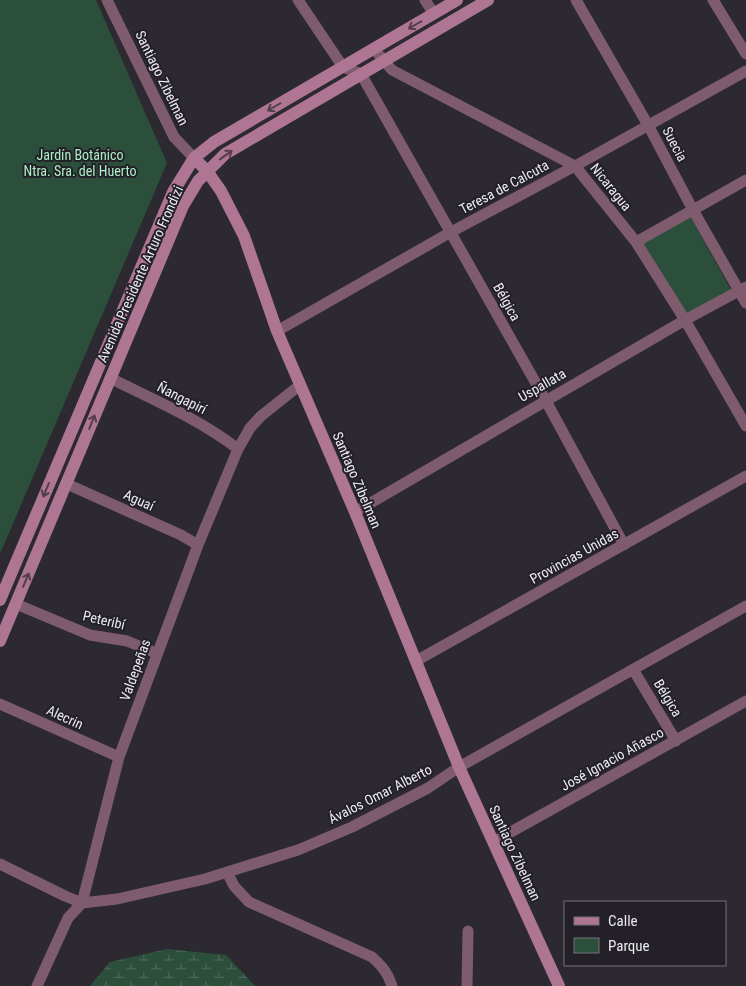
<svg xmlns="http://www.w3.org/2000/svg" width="746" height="986" font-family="'Roboto Condensed',sans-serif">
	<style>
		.wetland { fill: url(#wetland-marsh) }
		.green { fill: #2c4f3c }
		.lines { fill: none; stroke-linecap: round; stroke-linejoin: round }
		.street { stroke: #7f5c6d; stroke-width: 11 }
		.secondary { stroke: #ae7693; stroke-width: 12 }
		.oneway { stroke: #543e4d }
		.labels { text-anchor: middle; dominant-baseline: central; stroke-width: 4; stroke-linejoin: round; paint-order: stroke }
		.street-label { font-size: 14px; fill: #edebf1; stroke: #232027 }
		.park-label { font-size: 14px; fill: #abefc9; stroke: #232027 }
	</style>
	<defs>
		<pattern id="wetland-marsh" width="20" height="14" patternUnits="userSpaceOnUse" patternTransform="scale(1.25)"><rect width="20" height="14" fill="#2c4f3c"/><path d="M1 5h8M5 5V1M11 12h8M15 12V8" fill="none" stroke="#4b6859"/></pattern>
	</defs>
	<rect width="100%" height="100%" fill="#2c2931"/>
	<path class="wetland" d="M 167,949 L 226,955 L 255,986 L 90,986 L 110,962 Z"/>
	<path class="green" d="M 0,0 L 96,0 L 167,163 L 0,554 Z
		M 690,216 L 731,290 L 687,315 L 642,244 Z"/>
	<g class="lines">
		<path class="street" d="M 107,0 L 174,137 L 194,158
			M 298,0 L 343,67 L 361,74 L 546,401 L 624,545
			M 425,0 L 434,14
			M 576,0 L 648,125 L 693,210 L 746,303
			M 713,0 L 746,54
			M 374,49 L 392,70 L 575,166 L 636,242 L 685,320 L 746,426
			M 636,242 L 746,180
			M 277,331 L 451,232 L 575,166 L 746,71
			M 110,378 C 154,400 199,419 238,449
			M 67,484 L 181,535 L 198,545
			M 355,512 L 685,320 L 746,287
			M 16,604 L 90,635 L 127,641 L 156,653
			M 416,661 L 746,476
			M 634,671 L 676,741
			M 0,704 L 119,757
			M 493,842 L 746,701
			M 0,864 L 65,896 L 82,903 L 117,899 L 205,879 L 298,850 L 352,827 L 428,788 L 459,767 L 746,606
			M 227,872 L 234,886 L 249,902 L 372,957 C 382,966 388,973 392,986
			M 37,986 L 68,918 L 82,903 L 119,757 L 198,545 L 238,449 L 250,428 L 261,416 L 300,385
			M 467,986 L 468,931"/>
		<path class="secondary" d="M 194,158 L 207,171 L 221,191 L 244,236 L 277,331 L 355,512 L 459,767 L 559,986
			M 0,600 L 173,192 L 194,158 L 214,142 L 457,0
			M 0,641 L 183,206 L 198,181 L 225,154 L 488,0"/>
	</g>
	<defs><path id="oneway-shaft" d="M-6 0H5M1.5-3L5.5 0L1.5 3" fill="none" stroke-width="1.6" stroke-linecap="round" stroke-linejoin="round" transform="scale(1.25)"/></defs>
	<g class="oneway">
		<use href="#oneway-shaft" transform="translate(415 25) rotate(150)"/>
		<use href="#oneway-shaft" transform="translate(274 107) rotate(150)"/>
		<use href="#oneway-shaft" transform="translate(226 155) rotate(-36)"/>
		<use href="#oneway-shaft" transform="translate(92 422) rotate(-68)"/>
		<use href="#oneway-shaft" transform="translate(46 490) rotate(113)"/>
		<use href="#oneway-shaft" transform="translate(26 580) rotate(-67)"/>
	</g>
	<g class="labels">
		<g class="street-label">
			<text transform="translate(162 78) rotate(64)">Santiago Zibelman</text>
			<text transform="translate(675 144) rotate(62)">Suecia</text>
			<text transform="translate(504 187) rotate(-28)">Teresa de Calcuta</text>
			<text transform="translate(611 187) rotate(51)">Nicaragua</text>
			<text transform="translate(140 274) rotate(-66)">Avenida Presidente Arturo Frondizi</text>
			<text transform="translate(507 302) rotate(61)">Bélgica</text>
			<text transform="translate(542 385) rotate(-30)">Uspallata</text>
			<text transform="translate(182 398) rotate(27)">Ñangapirí</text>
			<text transform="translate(357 480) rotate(67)">Santiago Zibelman</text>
			<text transform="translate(139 500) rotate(24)">Aguaí</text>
			<text transform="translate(574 556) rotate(-29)">Provincias Unidas</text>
			<text transform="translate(104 620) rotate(13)">Peteribí</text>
			<text transform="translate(135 670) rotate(-70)">Valdepeñas</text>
			<text transform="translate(668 698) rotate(59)">Bélgica</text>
			<text transform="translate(65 717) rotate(25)">Alecrin</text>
			<text transform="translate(612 759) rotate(-29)">José Ignacio Añasco</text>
			<text transform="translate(380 794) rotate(-27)">Ávalos Omar Alberto</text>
			<text transform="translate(515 853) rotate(65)">Santiago Zibelman</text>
		</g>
		<g class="park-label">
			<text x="80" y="155">Jardín Botánico<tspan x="80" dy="16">Ntra. Sra. del Huerto</tspan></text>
		</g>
	</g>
	<rect x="564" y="901" width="162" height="65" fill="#232027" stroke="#747178"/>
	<rect x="574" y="917" width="25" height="8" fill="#ae7693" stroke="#747178"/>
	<text x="608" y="926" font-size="15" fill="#edebf1">Calle</text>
	<rect x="574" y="938" width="25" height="15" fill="#2c4f3c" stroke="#747178"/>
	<text x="608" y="951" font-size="15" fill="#edebf1">Parque</text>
</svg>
